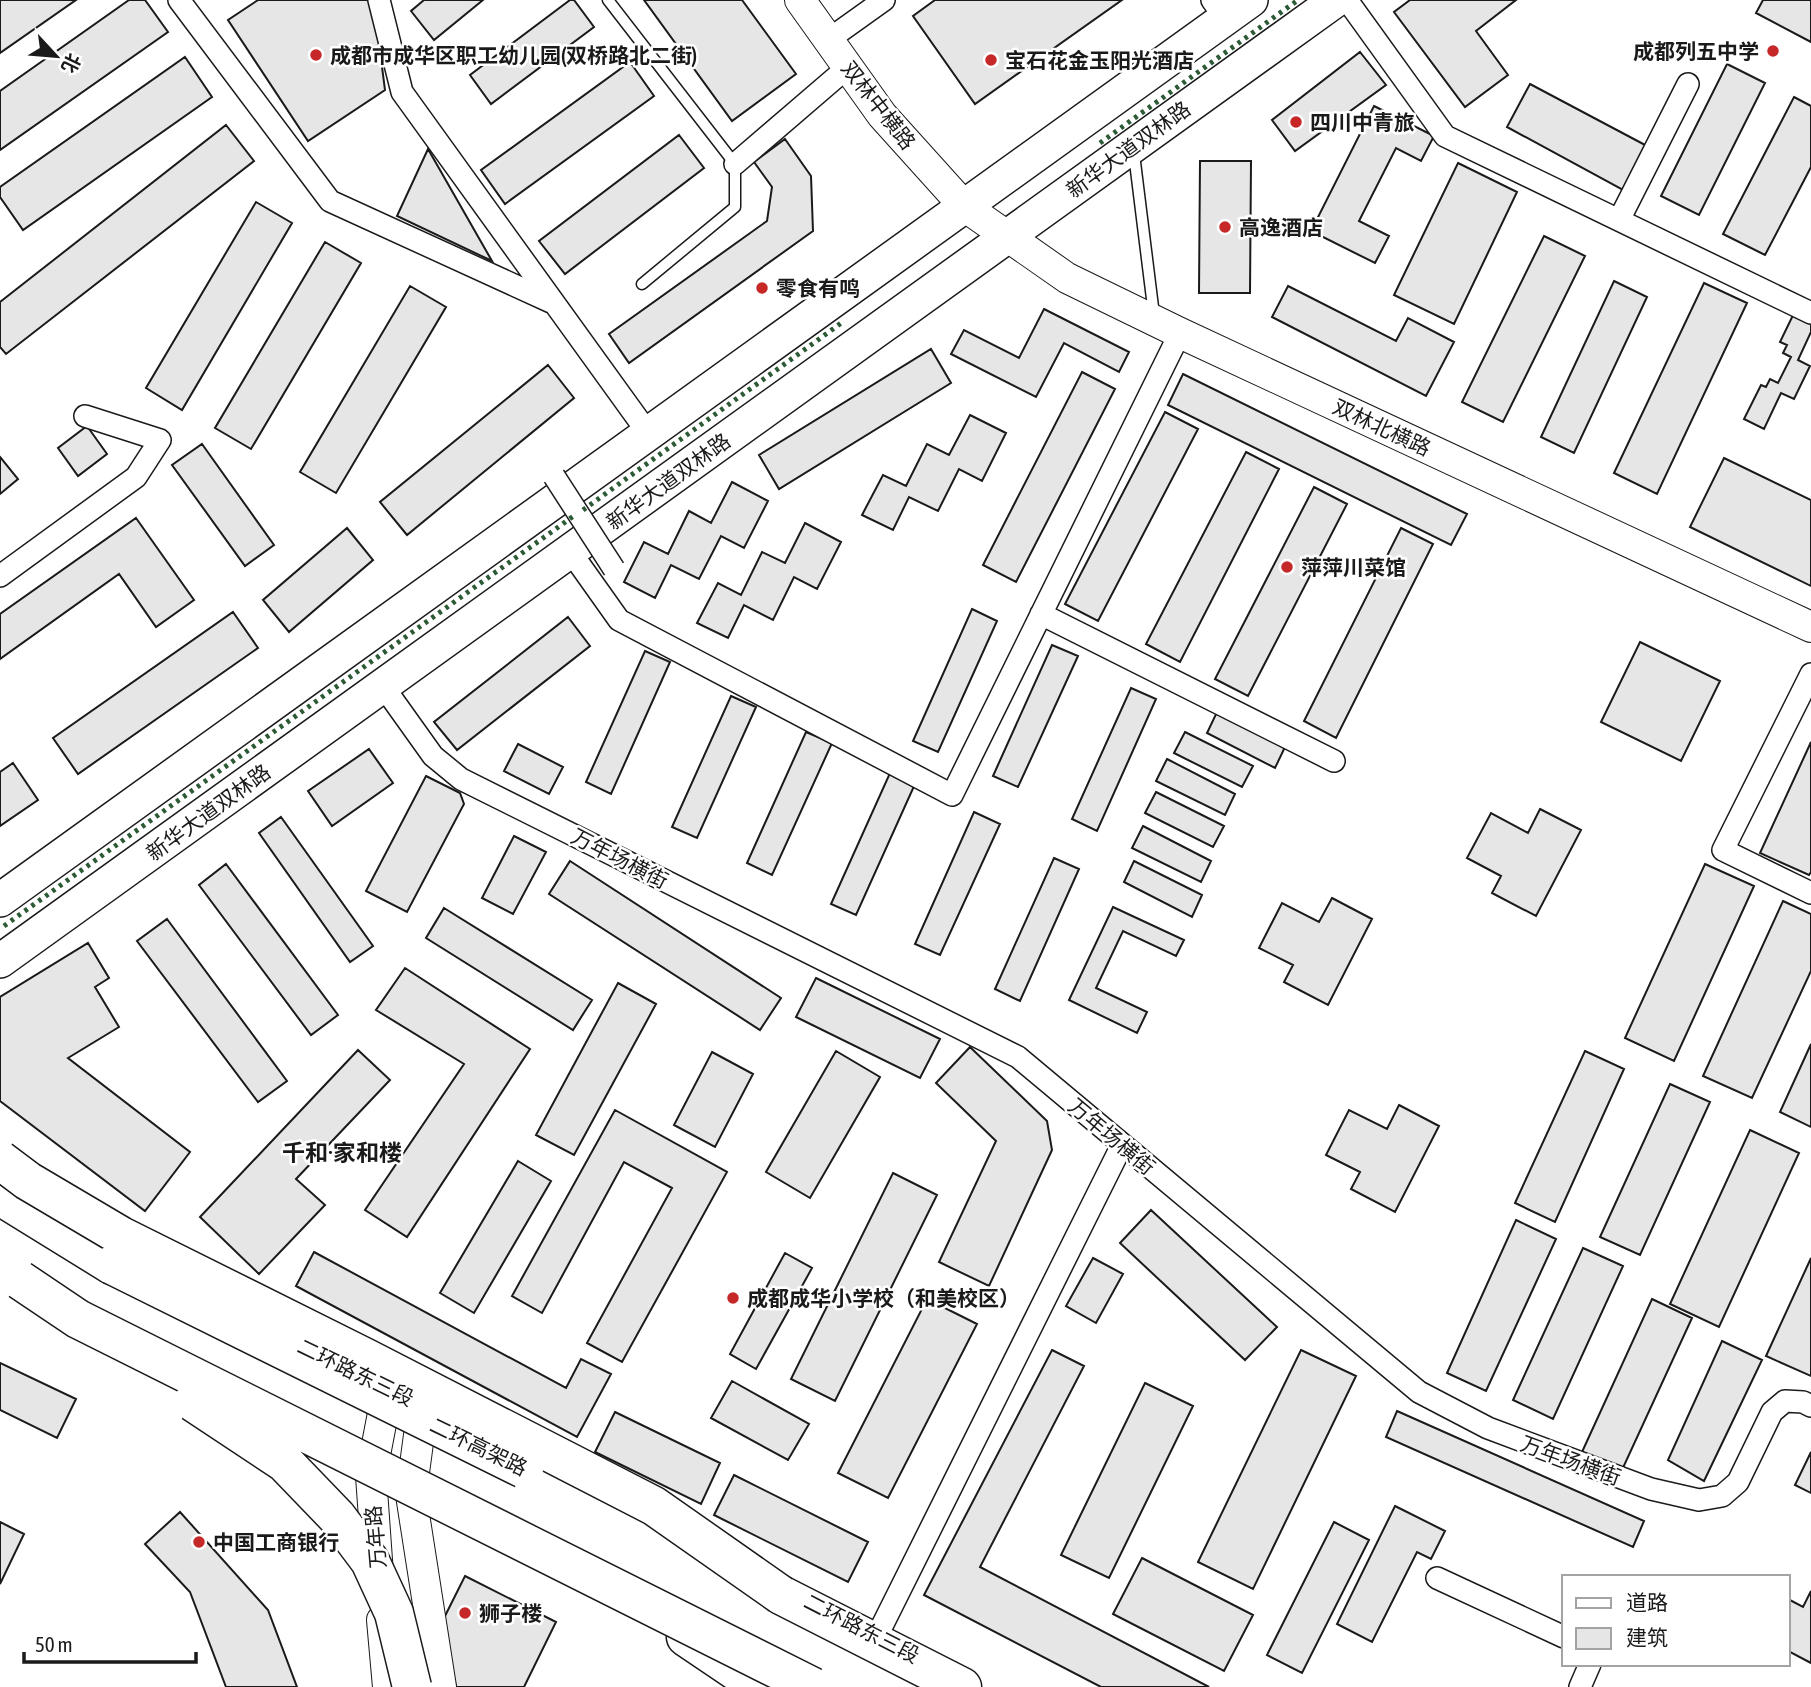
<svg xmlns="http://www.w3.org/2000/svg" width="1811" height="1687" font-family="'Asap Condensed','Noto Sans SC',sans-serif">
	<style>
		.building { fill: #e6e6e6; stroke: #1a1a1a; stroke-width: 2 }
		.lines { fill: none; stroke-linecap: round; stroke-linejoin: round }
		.lane-casing { stroke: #1a1a1a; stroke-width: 13 }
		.street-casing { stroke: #1a1a1a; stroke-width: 24 }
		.secondary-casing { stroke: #1a1a1a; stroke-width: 32 }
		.primary-casing { stroke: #1a1a1a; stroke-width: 36 }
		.highway-casing { stroke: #1a1a1a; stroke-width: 41 }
		.lane { stroke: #fff; stroke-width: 10 }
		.street { stroke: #fff; stroke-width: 21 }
		.secondary { stroke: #fff; stroke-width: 30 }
		.primary { stroke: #fff; stroke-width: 33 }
		.highway { stroke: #fff; stroke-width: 38 }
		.street-bridge-casing { stroke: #1a1a1a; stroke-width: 24; stroke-linecap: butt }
		.highway-bridge-casing { stroke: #1a1a1a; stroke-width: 41; stroke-linecap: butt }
		.street-bridge { stroke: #fff; stroke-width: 21 }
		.highway-bridge { stroke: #fff; stroke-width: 38 }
		.hedge { stroke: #2b5a34; stroke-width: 5; stroke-dasharray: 3.5 5; stroke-linecap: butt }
		.poi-dot { fill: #c62828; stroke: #fff; stroke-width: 2.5 }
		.labels { text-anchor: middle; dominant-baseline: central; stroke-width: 5; stroke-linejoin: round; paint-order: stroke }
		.poi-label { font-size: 21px; font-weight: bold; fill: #1a1a1a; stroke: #fff; text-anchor: start }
		.street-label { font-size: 21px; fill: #1a1a1a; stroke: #fff }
		.neighbourhood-label { font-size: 23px; font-weight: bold; fill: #1a1a1a; stroke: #fff }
	</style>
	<rect width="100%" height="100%" fill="#fff"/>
	<path class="building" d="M 0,0 L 76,0 L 0,53 Z
		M 129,0 L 145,0 L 168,32 L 0,150 L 0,91 Z
		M 258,0 L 370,0 L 374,5 L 385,90 L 308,141 L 228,20 Z
		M 424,0 L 483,0 L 434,40 L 411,11 Z
		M 570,0 L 574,0 L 594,27 L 491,104 L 470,75 Z
		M 644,0 L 742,0 L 796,74 L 732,121 Z
		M 935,0 L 1122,0 L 975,104 L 913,16 Z
		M 1410,0 L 1516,0 L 1476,31 L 1508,75 L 1465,107 L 1394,12 Z
		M 1763,0 L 1811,0 L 1811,42 L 1756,13 Z
		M 1360,52 L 1386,85 L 1295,151 L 1272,120 Z
		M 185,57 L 212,97 L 23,230 L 0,197 L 0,187 Z
		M 630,62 L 654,96 L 505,204 L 481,170 Z
		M 1727,64 L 1765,83 L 1699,215 L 1661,196 Z
		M 1530,84 L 1647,146 L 1623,190 L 1507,127 Z
		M 1794,97 L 1811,106 L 1811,167 L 1765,255 L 1723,234 Z
		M 1374,106 L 1434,136 L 1421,161 L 1396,148 L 1359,221 L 1389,236 L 1375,263 L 1311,231 Z
		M 226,125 L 254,161 L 6,354 L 0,347 L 0,302 Z
		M 679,135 L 704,168 L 565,274 L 539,241 Z
		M 785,139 L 811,176 L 813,231 L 629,363 L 609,334 L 767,221 L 772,187 L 754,162 Z
		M 428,149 L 492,261 L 397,216 Z
		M 1200,161 L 1251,161 L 1250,293 L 1199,293 Z
		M 1458,163 L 1517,192 L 1454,324 L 1394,295 Z
		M 256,202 L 292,223 L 182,410 L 146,388 Z
		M 1544,236 L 1585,256 L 1503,422 L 1462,402 Z
		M 325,242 L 361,263 L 251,449 L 215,428 Z
		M 1614,281 L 1647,297 L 1574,453 L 1541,437 Z
		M 1704,283 L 1747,303 L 1657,494 L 1614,473 Z
		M 410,286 L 446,307 L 336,493 L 300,472 Z
		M 1288,286 L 1396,341 L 1408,318 L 1454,342 L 1426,396 L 1272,317 Z
		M 1044,309 L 1129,352 L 1119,372 L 1064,343 L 1036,397 L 951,354 L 964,330 L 1019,358 Z
		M 1795,311 L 1811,319 L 1811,332 L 1798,360 L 1810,366 L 1794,399 L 1781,393 L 1764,429 L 1744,419 L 1761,385 L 1766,387 L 1770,379 L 1778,383 L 1791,357 L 1783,353 L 1787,345 L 1780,342 Z
		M 931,349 L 951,383 L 779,489 L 759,455 Z
		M 548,365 L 574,398 L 407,535 L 380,502 Z
		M 1082,372 L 1115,389 L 1016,582 L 983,565 Z
		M 1183,374 L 1467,514 L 1451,545 L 1168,405 Z
		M 1165,412 L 1198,429 L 1098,621 L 1065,604 Z
		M 970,415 L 1006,433 L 982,481 L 959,469 L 938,511 L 909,497 L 893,530 L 862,515 L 883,475 L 906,486 L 927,444 L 949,455 Z
		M 87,426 L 107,454 L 78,476 L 58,448 Z
		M 202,444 L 274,545 L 245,566 L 172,465 Z
		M 1246,452 L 1279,469 L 1180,662 L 1146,644 Z
		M 0,457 L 18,479 L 0,494 Z
		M 1724,458 L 1811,500 L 1811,586 L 1690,527 Z
		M 732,482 L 768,501 L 744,548 L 721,536 L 699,579 L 671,565 L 655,598 L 624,582 L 644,542 L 668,554 L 689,511 L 711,523 Z
		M 1314,487 L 1347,504 L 1248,696 L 1215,679 Z
		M 136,518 L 194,600 L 156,627 L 119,574 L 0,659 L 0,614 Z
		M 805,523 L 841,542 L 817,589 L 794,577 L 773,620 L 744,605 L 728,638 L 697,623 L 718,583 L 741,595 L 762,552 L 785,563 Z
		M 347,528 L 373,560 L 289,632 L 263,600 Z
		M 1401,528 L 1433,544 L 1336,738 L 1304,721 Z
		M 972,609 L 997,621 L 938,752 L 913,741 Z
		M 233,612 L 258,648 L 78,774 L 53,738 Z
		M 568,617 L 590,646 L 457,750 L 434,722 Z
		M 1640,642 L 1720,681 L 1681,761 L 1601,722 Z
		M 1052,645 L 1078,656 L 1018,787 L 993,776 Z
		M 645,651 L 670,662 L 611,794 L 586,782 Z
		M 1131,688 L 1156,699 L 1097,831 L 1072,819 Z
		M 731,696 L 756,707 L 697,838 L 672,827 Z
		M 1217,712 L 1285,747 L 1275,768 L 1207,733 Z
		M 806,732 L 832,743 L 772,875 L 747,863 Z
		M 1185,732 L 1253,766 L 1242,787 L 1174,753 Z
		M 1811,742 L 1811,872 L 1809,875 L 1760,853 Z
		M 518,744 L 563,767 L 549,794 L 504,771 Z
		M 369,749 L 393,783 L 332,826 L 308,791 Z
		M 1167,759 L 1235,794 L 1225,815 L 1156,781 Z
		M 13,763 L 38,800 L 0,826 L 0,772 Z
		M 890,773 L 915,784 L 856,915 L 831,904 Z
		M 426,776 L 460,793 L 464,804 L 407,912 L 366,891 Z
		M 1156,792 L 1224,826 L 1213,847 L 1145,813 Z
		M 1540,809 L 1581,830 L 1536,916 L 1492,893 L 1501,876 L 1467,858 L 1491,813 L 1528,833 Z
		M 974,812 L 1000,824 L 940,955 L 915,944 Z
		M 281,817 L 373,946 L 350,962 L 259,833 Z
		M 1143,826 L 1211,861 L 1201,882 L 1132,848 Z
		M 514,836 L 546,852 L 513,914 L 482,898 Z
		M 1054,858 L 1079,869 L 1020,1001 L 995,989 Z
		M 570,861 L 781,998 L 760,1030 L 549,894 Z
		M 1134,861 L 1202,895 L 1192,917 L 1124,882 Z
		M 226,864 L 338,1015 L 311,1035 L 199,885 Z
		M 1705,864 L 1754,886 L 1674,1061 L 1625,1038 Z
		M 1332,898 L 1372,919 L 1328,1005 L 1284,982 L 1293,965 L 1259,948 L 1282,903 L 1319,922 Z
		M 1783,901 L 1811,914 L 1811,971 L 1752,1098 L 1703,1076 Z
		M 1113,907 L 1184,940 L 1176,956 L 1123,931 L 1096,988 L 1147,1012 L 1137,1033 L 1069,1000 Z
		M 444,908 L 592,1000 L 573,1030 L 426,938 Z
		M 167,919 L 287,1081 L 258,1102 L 137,941 Z
		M 88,943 L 109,978 L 95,987 L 119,1027 L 68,1058 L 190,1152 L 145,1211 L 0,1101 L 0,997 Z
		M 405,968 L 530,1049 L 407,1237 L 365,1210 L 464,1064 L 376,1010 Z
		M 816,978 L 940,1039 L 920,1078 L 796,1017 Z
		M 618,983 L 656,1004 L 574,1155 L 536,1135 Z
		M 1811,1044 L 1811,1127 L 1780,1112 Z
		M 970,1047 L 1047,1121 L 1052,1150 L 989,1286 L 939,1262 L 996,1141 L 936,1083 Z
		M 358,1050 L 390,1080 L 296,1179 L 325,1205 L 259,1274 L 200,1217 Z
		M 836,1051 L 880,1077 L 810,1198 L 766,1172 Z
		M 1585,1051 L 1624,1069 L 1555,1222 L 1515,1203 Z
		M 712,1052 L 753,1074 L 715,1147 L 674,1125 Z
		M 1670,1084 L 1710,1102 L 1640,1255 L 1600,1237 Z
		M 1399,1105 L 1439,1126 L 1395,1212 L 1351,1189 L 1360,1172 L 1326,1155 L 1349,1110 L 1387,1129 Z
		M 615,1110 L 727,1172 L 622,1362 L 587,1343 L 672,1188 L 624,1162 L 542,1313 L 512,1296 Z
		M 1750,1130 L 1799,1153 L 1719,1327 L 1670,1304 Z
		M 518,1161 L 551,1181 L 474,1313 L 440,1293 Z
		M 893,1173 L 937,1195 L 835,1401 L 791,1379 Z
		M 1151,1210 L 1277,1327 L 1245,1360 L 1120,1243 Z
		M 1516,1220 L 1556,1239 L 1486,1391 L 1447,1373 Z
		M 1583,1248 L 1623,1266 L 1553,1419 L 1513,1400 Z
		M 314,1252 L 566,1388 L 581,1359 L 611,1374 L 577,1437 L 296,1286 Z
		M 785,1253 L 812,1268 L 756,1369 L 730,1354 Z
		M 1093,1258 L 1123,1274 L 1096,1323 L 1066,1306 Z
		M 1811,1258 L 1811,1376 L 1766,1356 Z
		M 927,1299 L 977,1324 L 888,1498 L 838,1473 Z
		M 1652,1299 L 1692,1318 L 1622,1470 L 1582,1452 Z
		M 1722,1341 L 1762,1360 L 1704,1481 L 1668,1460 Z
		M 1052,1350 L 1084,1366 L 980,1567 L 1209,1687 L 1101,1687 L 924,1595 Z
		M 1301,1350 L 1356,1376 L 1253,1589 L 1198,1562 Z
		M 0,1363 L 76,1399 L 57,1438 L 0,1410 Z
		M 732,1381 L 809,1424 L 788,1460 L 711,1418 Z
		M 1145,1383 L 1193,1406 L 1109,1578 L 1061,1555 Z
		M 1397,1411 L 1644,1521 L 1633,1547 L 1386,1437 Z
		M 615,1412 L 720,1463 L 701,1504 L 595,1452 Z
		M 1811,1452 L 1811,1493 L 1795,1485 Z
		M 734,1475 L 868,1542 L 848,1582 L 714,1515 Z
		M 1395,1506 L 1445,1531 L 1431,1559 L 1417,1552 L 1372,1642 L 1337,1624 Z
		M 180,1512 L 268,1610 L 297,1687 L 226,1687 L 190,1592 L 145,1544 Z
		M 0,1522 L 24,1534 L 0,1584 Z
		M 1334,1522 L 1369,1540 L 1302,1673 L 1267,1655 Z
		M 1142,1558 L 1253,1615 L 1224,1671 L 1113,1614 Z
		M 465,1576 L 556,1622 L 524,1687 L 456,1687 L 442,1622 Z
		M 1811,1591 L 1811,1663 L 1788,1651 L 1788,1599 L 1803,1607 Z"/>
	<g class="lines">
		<defs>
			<path id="lane" d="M 608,0 L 735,164 L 735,207 L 642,284
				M 1134,154 L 1154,315"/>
			<path id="street" d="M 179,0 L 330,201 L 551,302
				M 379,0 L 402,92 L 648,433
				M 1212,0 L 1225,18
				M 1347,0 L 1445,136 L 1811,313
				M 828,40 L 884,0
				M 735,164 L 848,67
				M 1619,220 L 1688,84
				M 570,551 L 619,620 L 952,795 L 1180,333
				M 0,576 L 136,477 L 160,440 L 85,416
				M 1041,614 L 1334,761
				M 1811,674 L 1723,850 L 1811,893
				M 383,686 L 433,756 L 461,779 L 1018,1057 L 1419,1392 L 1488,1428 L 1651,1489 L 1699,1500 L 1722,1496 L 1738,1482 L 1772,1412 L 1785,1401 L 1803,1402 L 1811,1406
				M 1437,1578 L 1564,1637
				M 877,1636 L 1122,1145
				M 1580,1687 L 1590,1664"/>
			<path id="secondary" d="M 800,0 L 882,115 L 964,206 L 1067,278 L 1180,333 L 1811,627
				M 423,1405 L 411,1495 L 441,1687
				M 378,1574 L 371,1476 L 388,1387
				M 382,1620 L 388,1687"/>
			<path id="primary" d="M 0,900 L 1251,0
				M 0,961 L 1336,0"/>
			<path id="highway" d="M 0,1196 L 112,1265
				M 781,1595 L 962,1687
				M 686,1637 L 760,1687"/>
		</defs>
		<use href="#lane" class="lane-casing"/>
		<use href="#street" class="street-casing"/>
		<use href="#secondary" class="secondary-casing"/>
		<use href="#primary" class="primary-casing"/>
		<use href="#highway" class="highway-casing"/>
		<use href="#lane" class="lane"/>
		<use href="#street" class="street"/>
		<use href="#secondary" class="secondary"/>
		<use href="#primary" class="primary"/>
		<use href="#highway" class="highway"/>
		<defs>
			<path id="street-bridge" d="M 554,476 L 614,569"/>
			<path id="highway-bridge" d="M 0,1160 L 28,1181 L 121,1236 L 366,1358 L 654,1506 L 781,1595
				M 112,1265 L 524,1469
				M 20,1280 L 78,1319 L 813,1687
				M 193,1402 L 285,1463 L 337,1517 L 370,1561 L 394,1613 L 412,1687"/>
		</defs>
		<use href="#street-bridge" class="street-bridge-casing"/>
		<use href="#highway-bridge" class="highway-bridge-casing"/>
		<use href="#street-bridge" class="street-bridge"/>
		<use href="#highway-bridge" class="highway-bridge"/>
		<path class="hedge" d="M 1100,143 L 1298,0
			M 583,510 L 844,321
			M 4,926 L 575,515"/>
	</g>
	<g class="poi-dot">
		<circle cx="1773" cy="51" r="7"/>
		<circle cx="316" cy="55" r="7"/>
		<circle cx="991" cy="60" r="7"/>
		<circle cx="1296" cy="122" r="7"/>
		<circle cx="1225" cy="227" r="7"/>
		<circle cx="762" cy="288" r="7"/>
		<circle cx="1287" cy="567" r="7"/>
		<circle cx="733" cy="1298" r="7"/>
		<circle cx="199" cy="1542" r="7"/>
		<circle cx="465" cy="1613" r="7"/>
	</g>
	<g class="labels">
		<g class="poi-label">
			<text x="1759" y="51" text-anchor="end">成都列五中学</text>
			<text x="330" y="55">成都市成华区职工幼儿园(双桥路北二街)</text>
			<text x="1005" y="60">宝石花金玉阳光酒店</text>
			<text x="1310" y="122">四川中青旅</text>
			<text x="1239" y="227">高逸酒店</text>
			<text x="776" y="288">零食有鸣</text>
			<text x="1301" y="567">萍萍川菜馆</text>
			<text x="747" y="1298">成都成华小学校（和美校区）</text>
			<text x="213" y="1542">中国工商银行</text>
			<text x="479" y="1613">狮子楼</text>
		</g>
		<g class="street-label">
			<text transform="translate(879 105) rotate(52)">双林中横路</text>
			<text transform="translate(1128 149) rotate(-36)">新华大道双林路</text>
			<text transform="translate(1382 427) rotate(25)">双林北横路</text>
			<text transform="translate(668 481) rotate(-36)">新华大道双林路</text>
			<text transform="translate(208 812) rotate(-36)">新华大道双林路</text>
			<text transform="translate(620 858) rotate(27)">万年场横街</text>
			<text transform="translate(1112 1136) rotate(40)">万年场横街</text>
			<text transform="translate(356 1372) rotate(26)">二环路东三段</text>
			<text transform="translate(479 1446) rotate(26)">二环高架路</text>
			<text transform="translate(1571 1460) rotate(20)">万年场横街</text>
			<text transform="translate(375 1537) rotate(-95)">万年路</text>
			<text transform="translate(862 1628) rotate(27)">二环路东三段</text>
		</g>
		<g class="neighbourhood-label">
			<text x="342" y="1153">千和·家和楼</text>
		</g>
	</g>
	<rect x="1562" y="1575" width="228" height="91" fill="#ffffff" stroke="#a3a3a3" stroke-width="2"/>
	<rect x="1576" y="1598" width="35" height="10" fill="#ffffff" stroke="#a3a3a3" stroke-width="2"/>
	<text x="1626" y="1610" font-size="21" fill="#1a1a1a">道路</text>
	<rect x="1576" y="1628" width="35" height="21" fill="#e6e6e6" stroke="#a3a3a3" stroke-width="2"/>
	<text x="1626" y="1645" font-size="21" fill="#1a1a1a">建筑</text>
	<g transform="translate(56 56) rotate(116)" stroke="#ffffff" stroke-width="5" paint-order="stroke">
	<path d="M0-5L12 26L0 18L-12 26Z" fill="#1a1a1a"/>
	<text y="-10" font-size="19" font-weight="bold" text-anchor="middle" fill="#1a1a1a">北</text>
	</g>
	<path d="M24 1652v10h172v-10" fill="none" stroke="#1a1a1a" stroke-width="3.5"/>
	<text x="35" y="1652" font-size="21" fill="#1a1a1a" stroke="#ffffff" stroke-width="5" paint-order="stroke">50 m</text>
</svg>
